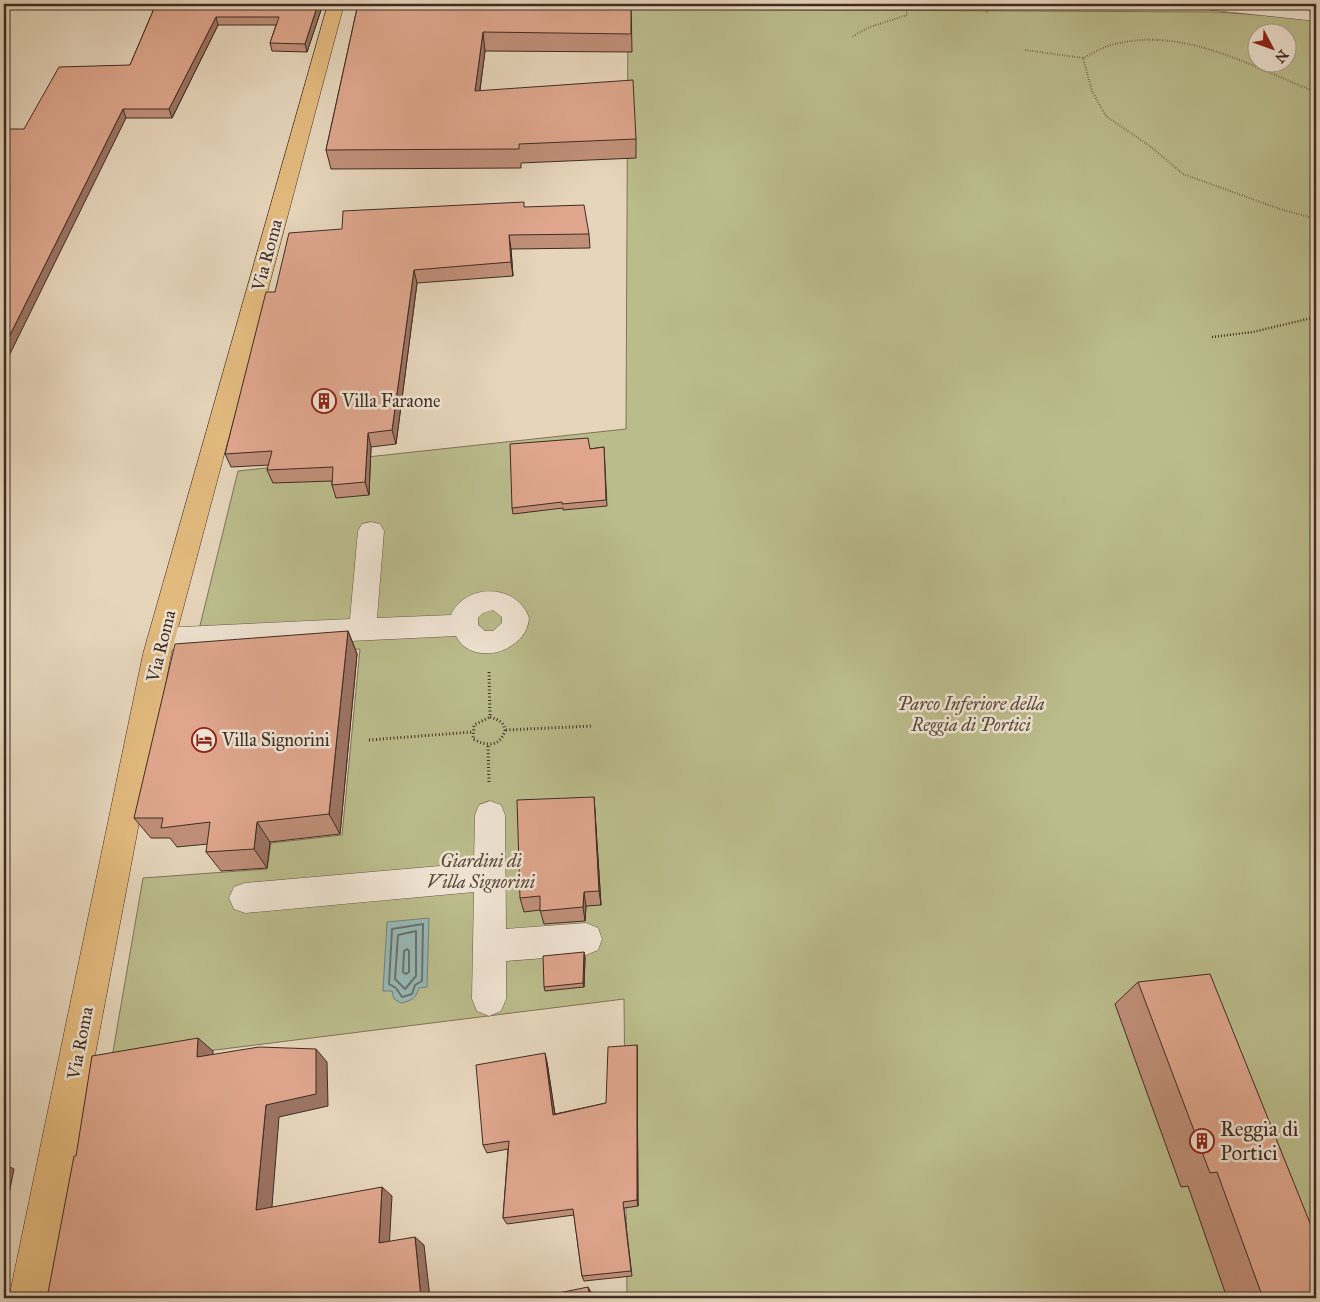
<svg xmlns="http://www.w3.org/2000/svg" width="1320" height="1302" font-family="'IM FELL Great Primer',serif">
	<style>
		.green { fill: #bbbc8c; stroke: #7d7458; fill-rule: evenodd }
		.water { fill: #97b8b6; stroke: #74807b }
		.lines { fill: none; stroke-linecap: round; stroke-linejoin: round }
		.shore { stroke: #6b726c; stroke-width: 2 }
		.minor-casing { stroke: #695649; stroke-width: 1 }
		.major-casing { stroke: #3f2c23; stroke-width: 1 }
		.path-far2 { stroke: #3f2c23; stroke-width: 2; stroke-dasharray: 0.5 2; stroke-linecap: butt }
		.path-far1 { stroke: #3f2c23; stroke-width: 2.5; stroke-dasharray: 1 2; stroke-linecap: butt }
		.path { stroke: #3f2c23; stroke-width: 3; stroke-dasharray: 1 2.5; stroke-linecap: butt }
		.minor { fill: #efe4d3; fill-rule: evenodd }
		.major { fill: #e3ba7e; fill-rule: evenodd }
		.wall { fill: #c08f79; stroke: #3f2c23 }
		.shaded-wall { fill: #9c7463; stroke: #3f2c23 }
		.building { fill: #dfa68d; stroke: #3f2c23 }
		.labels { text-anchor: middle; dominant-baseline: central; stroke-width: 5; stroke-linejoin: round; paint-order: stroke }
		.street-label { font-size: 18px; fill: #3f2c23; stroke: #efe4d3 }
		.poi-label { font-size: 18px; fill: #3f2c23; stroke: #efe4d3; text-anchor: start }
		.park-label { font-size: 18px; font-style: italic; fill: #584938; stroke: #efe4d3 }
		.near-poi-label { font-size: 21px; fill: #3f2c23; stroke: #efe4d3; text-anchor: start }
	</style>
	<rect width="100%" height="100%" fill="#e6d5bb"/>
	<filter id="stains"><feTurbulence type="fractalNoise" baseFrequency=".004" numOctaves="4"/><feColorMatrix values="0 0 0 0 .2 0 0 0 0 .09 0 0 0 0 .02 0 0 0 .5 -.17"/></filter>
	<radialGradient id="worn" r=".72"><stop offset=".6" stop-color="#630" stop-opacity="0"/><stop offset="1" stop-color="#630" stop-opacity=".3"/></radialGradient>
	<path class="green" d="M 628,9 L 1217,12 L 1316,19 L 1316,1298 L 627,1298 L 624,999 L 111,1063 L 143,878 L 267,869 L 271,843 L 342,835 L 360,649 L 192,658 L 238,471 L 626,429 ZM 1258,32 L 1288,32 L 1288,62 L 1258,62 Z"/>
	<path class="water" d="M 429,918 L 427,987 L 419,988 C 416,998 412,1001 401,1003 L 394,999 L 392,991 L 383,991 L 387,922 Z"/>
	<g class="lines">
		<path class="shore" d="M 423,924 L 422,981 L 415,985 L 412,994 L 402,997 L 396,988 L 389,984 L 392,929 Z
			M 416,931 L 416,976 L 405,989 L 395,979 L 398,935 Z
			M 407,949 L 409,951 L 409,972 L 406,974 L 403,972 L 404,951 Z"/>
		<defs>
			<path id="minor" d="M 1195,4 L 1245,4 L 1316,11 L 1316,21 L 1203,9 Z
				M 371,522 L 380,524 L 384,531 L 377,618 L 451,615 C 466,582 518,584 529,618 C 527,652 472,668 456,636 L 161,650 L 151,647 L 147,639 L 151,631 L 161,628 L 350,619 L 358,531 L 362,524 ZM 493,610 L 502,617 L 502,623 L 493,631 L 485,631 L 478,625 L 478,618 L 483,613 Z
				M 490,801 L 501,805 L 505,815 L 506,929 L 586,923 L 598,928 L 602,939 L 598,950 L 586,955 L 506,961 L 506,999 L 501,1011 L 489,1016 L 477,1011 L 472,999 L 474,892 L 245,913 L 234,909 L 229,898 L 234,887 L 245,883 L 474,863 L 475,815 L 479,805 Z"/>
			<path id="major" d="M 328,4 L 344,4 L 171,654 L 49,1298 L 9,1298 L 143,654 Z"/>
		</defs>
		<use href="#minor" class="minor-casing"/>
		<use href="#major" class="major-casing"/>
		<path class="path-far2" d="M 985,4 L 987,14
			M 853,36 L 870,27 L 907,15 L 906,4
			M 1025,50 L 1083,58
			M 1316,92 C 1251,67 1183,25 1111,45 C 1101,48 1092,54 1083,58 L 1092,91 L 1106,116 L 1151,147 L 1183,174 L 1277,208 L 1316,219"/>
		<path class="path-far1" d="M 1212,337 L 1253,332 L 1316,317"/>
		<path class="path" d="M 489,672 L 490,717
			M 490,717 C 499,720 504,722 505,731 C 499,748 486,746 473,739 L 474,725 Z
			M 506,730 L 592,726
			M 369,740 L 472,732
			M 488,746 L 489,783"/>
		<use href="#minor" class="minor"/>
		<use href="#major" class="major"/>
	</g>
	<path class="wall" d="M 156,4 L 323,4 L 307,52 L 272,51 L 270,43 L 276,25 L 218,25 L 172,118 L 126,118 L 24,129 L 130,65 Z
		M 358,4 L 631,4 L 632,52 L 485,51 L 480,90 L 636,139 L 636,158 L 521,163 L 521,168 L 331,169 L 326,150 Z
		M 524,207 L 589,234 L 590,248 L 511,249 L 513,276 L 417,283 L 396,444 L 371,447 L 369,495 L 336,498 L 332,485 L 332,481 L 273,483 L 267,470 L 269,465 L 231,467 L 225,454 L 275,292 L 342,229 Z
		M 604,447 L 607,506 L 563,510 L 563,508 L 513,514 L 512,508 L 590,449 Z
		M 348,631 L 357,654 L 340,834 L 270,842 L 267,868 L 221,871 L 206,852 L 208,844 L 177,847 L 170,838 L 151,838 L 134,818 Z
		M 594,797 L 601,905 L 586,906 L 585,921 L 544,924 L 540,910 L 524,912 L 520,898 Z
		M 585,957 L 584,987 L 545,991 L 544,987 Z
		M 1138,982 L 1316,1298 L 1227,1298 L 1188,1186 L 1181,1187 L 1115,1004 Z
		M 637,1045 L 638,1206 L 624,1208 L 632,1276 L 584,1281 L 582,1276 L 574,1215 L 507,1224 L 503,1218 L 508,1149 L 487,1153 L 483,1145 L 547,1062 L 555,1114 L 606,1103 Z"/>
	<path class="shaded-wall" d="M 318,4 L 323,4 L 307,52 L 305,44 Z
		M 216,17 L 218,25 L 172,118 L 169,109 Z
		M 483,32 L 485,51 L 477,110 L 475,91 Z
		M 123,109 L 126,118 L 4,366 L 4,347 Z
		M 509,235 L 511,249 L 513,276 L 511,262 Z
		M 414,270 L 417,283 L 396,444 L 392,430 Z
		M 368,433 L 371,447 L 369,495 L 365,482 Z
		M 348,631 L 357,654 L 340,834 L 329,814 Z
		M 594,797 L 595,812 L 601,905 L 599,891 Z
		M 257,822 L 270,842 L 267,868 L 254,849 Z
		M 584,892 L 586,906 L 585,921 L 583,907 Z
		M 584,952 L 585,957 L 584,987 L 583,983 Z
		M 198,1038 L 213,1051 L 213,1070 L 197,1057 Z
		M 637,1045 L 637,1054 L 638,1206 L 637,1200 Z
		M 316,1049 L 327,1062 L 328,1106 L 279,1117 L 271,1219 L 256,1210 L 266,1105 Z
		M 545,1053 L 547,1062 L 556,1122 L 553,1115 Z
		M 4,1164 L 14,1169 L 4,1219 Z
		M 382,1187 L 392,1196 L 389,1250 L 379,1243 Z
		M 415,1237 L 424,1245 L 430,1298 L 421,1298 Z
		M 588,1287 L 591,1292 L 592,1298 L 590,1298 Z"/>
	<path class="building" d="M 156,4 L 318,4 L 305,44 L 270,43 L 279,17 L 216,17 L 169,109 L 123,109 L 4,347 L 4,129 L 24,129 L 59,67 L 130,65 Z
		M 358,4 L 631,4 L 631,34 L 483,32 L 475,91 L 633,80 L 636,139 L 519,144 L 519,149 L 326,150 Z
		M 524,202 L 524,207 L 584,205 L 589,234 L 509,235 L 511,262 L 414,270 L 392,430 L 368,433 L 365,482 L 332,485 L 333,467 L 267,470 L 272,451 L 225,454 L 266,292 L 275,292 L 289,233 L 342,229 L 343,211 Z
		M 588,438 L 590,449 L 604,447 L 606,500 L 562,504 L 562,502 L 512,508 L 510,444 Z
		M 348,631 L 329,814 L 257,822 L 254,849 L 206,852 L 210,822 L 161,828 L 163,818 L 134,818 L 175,644 Z
		M 594,797 L 599,891 L 584,892 L 583,907 L 540,911 L 540,896 L 520,898 L 517,800 Z
		M 584,952 L 583,983 L 544,987 L 543,956 Z
		M 1210,974 L 1316,1238 L 1316,1298 L 1263,1298 L 1217,1172 L 1210,1173 L 1138,982 Z
		M 198,1038 L 197,1057 L 259,1047 L 316,1049 L 316,1094 L 266,1105 L 256,1210 L 382,1187 L 379,1243 L 415,1237 L 421,1298 L 47,1298 L 74,1156 L 76,1156 L 92,1056 Z
		M 637,1045 L 637,1200 L 623,1202 L 631,1271 L 582,1276 L 573,1209 L 503,1218 L 509,1141 L 483,1145 L 476,1065 L 545,1053 L 553,1115 L 606,1103 L 608,1047 Z
		M 588,1287 L 590,1298 L 534,1298 Z"/>
	<defs>
		<symbol id="building-ring" viewBox="-11 -11 22 22"><circle r="9.5" fill="#efe4d3" stroke="#8f2418" stroke-width="1.5"/><path d="M-4-6H4V6H1V3H-1V6H-4ZM-2.5-4.3h1.7v1.8h-1.7ZM.8-4.3h1.7v1.8H.8ZM-2.5-1h1.7V.8h-1.7ZM.8-1h1.7V.8H.8Z" fill="#8f2418"/></symbol>
		<symbol id="hotel-ring" viewBox="-11 -11 22 22"><circle r="9.5" fill="#efe4d3" stroke="#8f2418" stroke-width="1.5"/><path d="M-6-4.5h1.5V1H6V5H4.5V3h-9V5H-6ZM-4 0a1.8 1.8 0 1 1 3.6 0ZM.5 0V-2.5h3Q6-2.5 6 0Z" fill="#8f2418"/></symbol>
	</defs>
	<g fill-rule="evenodd">
		<use href="#building-ring" x="310" y="387" width="28" height="28"/>
		<use href="#hotel-ring" x="190" y="726" width="28" height="28"/>
		<use href="#building-ring" x="1188" y="1127" width="28" height="28"/>
	</g>
	<g class="labels">
		<g class="street-label">
			<text transform="translate(267 255) rotate(-75)">Via Roma</text>
			<text transform="translate(161 646) rotate(-76)">Via Roma</text>
			<text transform="translate(80 1043) rotate(-79)">Via Roma</text>
		</g>
		<g class="poi-label">
			<text x="342" y="401">Villa Faraone</text>
			<text x="222" y="740">Villa Signorini</text>
		</g>
		<g class="park-label">
			<text x="971" y="704">Parco Inferiore della<tspan x="971" dy="21">Reggia di Portici</tspan></text>
			<text x="481" y="861">Giardini di<tspan x="481" dy="21">Villa Signorini</tspan></text>
		</g>
		<g class="near-poi-label">
			<text x="1220" y="1129">Reggia di<tspan x="1220" dy="24">Portici</tspan></text>
		</g>
	</g>
	<rect width="1320" height="1302" fill="none" stroke="#e6d5bb" stroke-width="20"/>
	<rect x="5" y="5" width="1310" height="1292" fill="none" stroke="#3f2c23" stroke-width="2.5"/>
	<rect x="10" y="10" width="1300" height="1282" fill="none" stroke="#3f2c23"/>
	<g transform="translate(1272 48) rotate(131)"><circle r="24" fill="#efe4d3" stroke="#a99a8d"/>
	<path d="M0-4L9 19L0 12L-9 19Z" fill="#8f2418"/>
	<text y="-8" font-size="14" font-weight="bold" text-anchor="middle" fill="#3f2c23">N</text>
	</g>
	<rect width="100%" height="100%" filter="url(#stains)"/>
	<rect width="100%" height="100%" fill="url(#worn)"/>
</svg>
